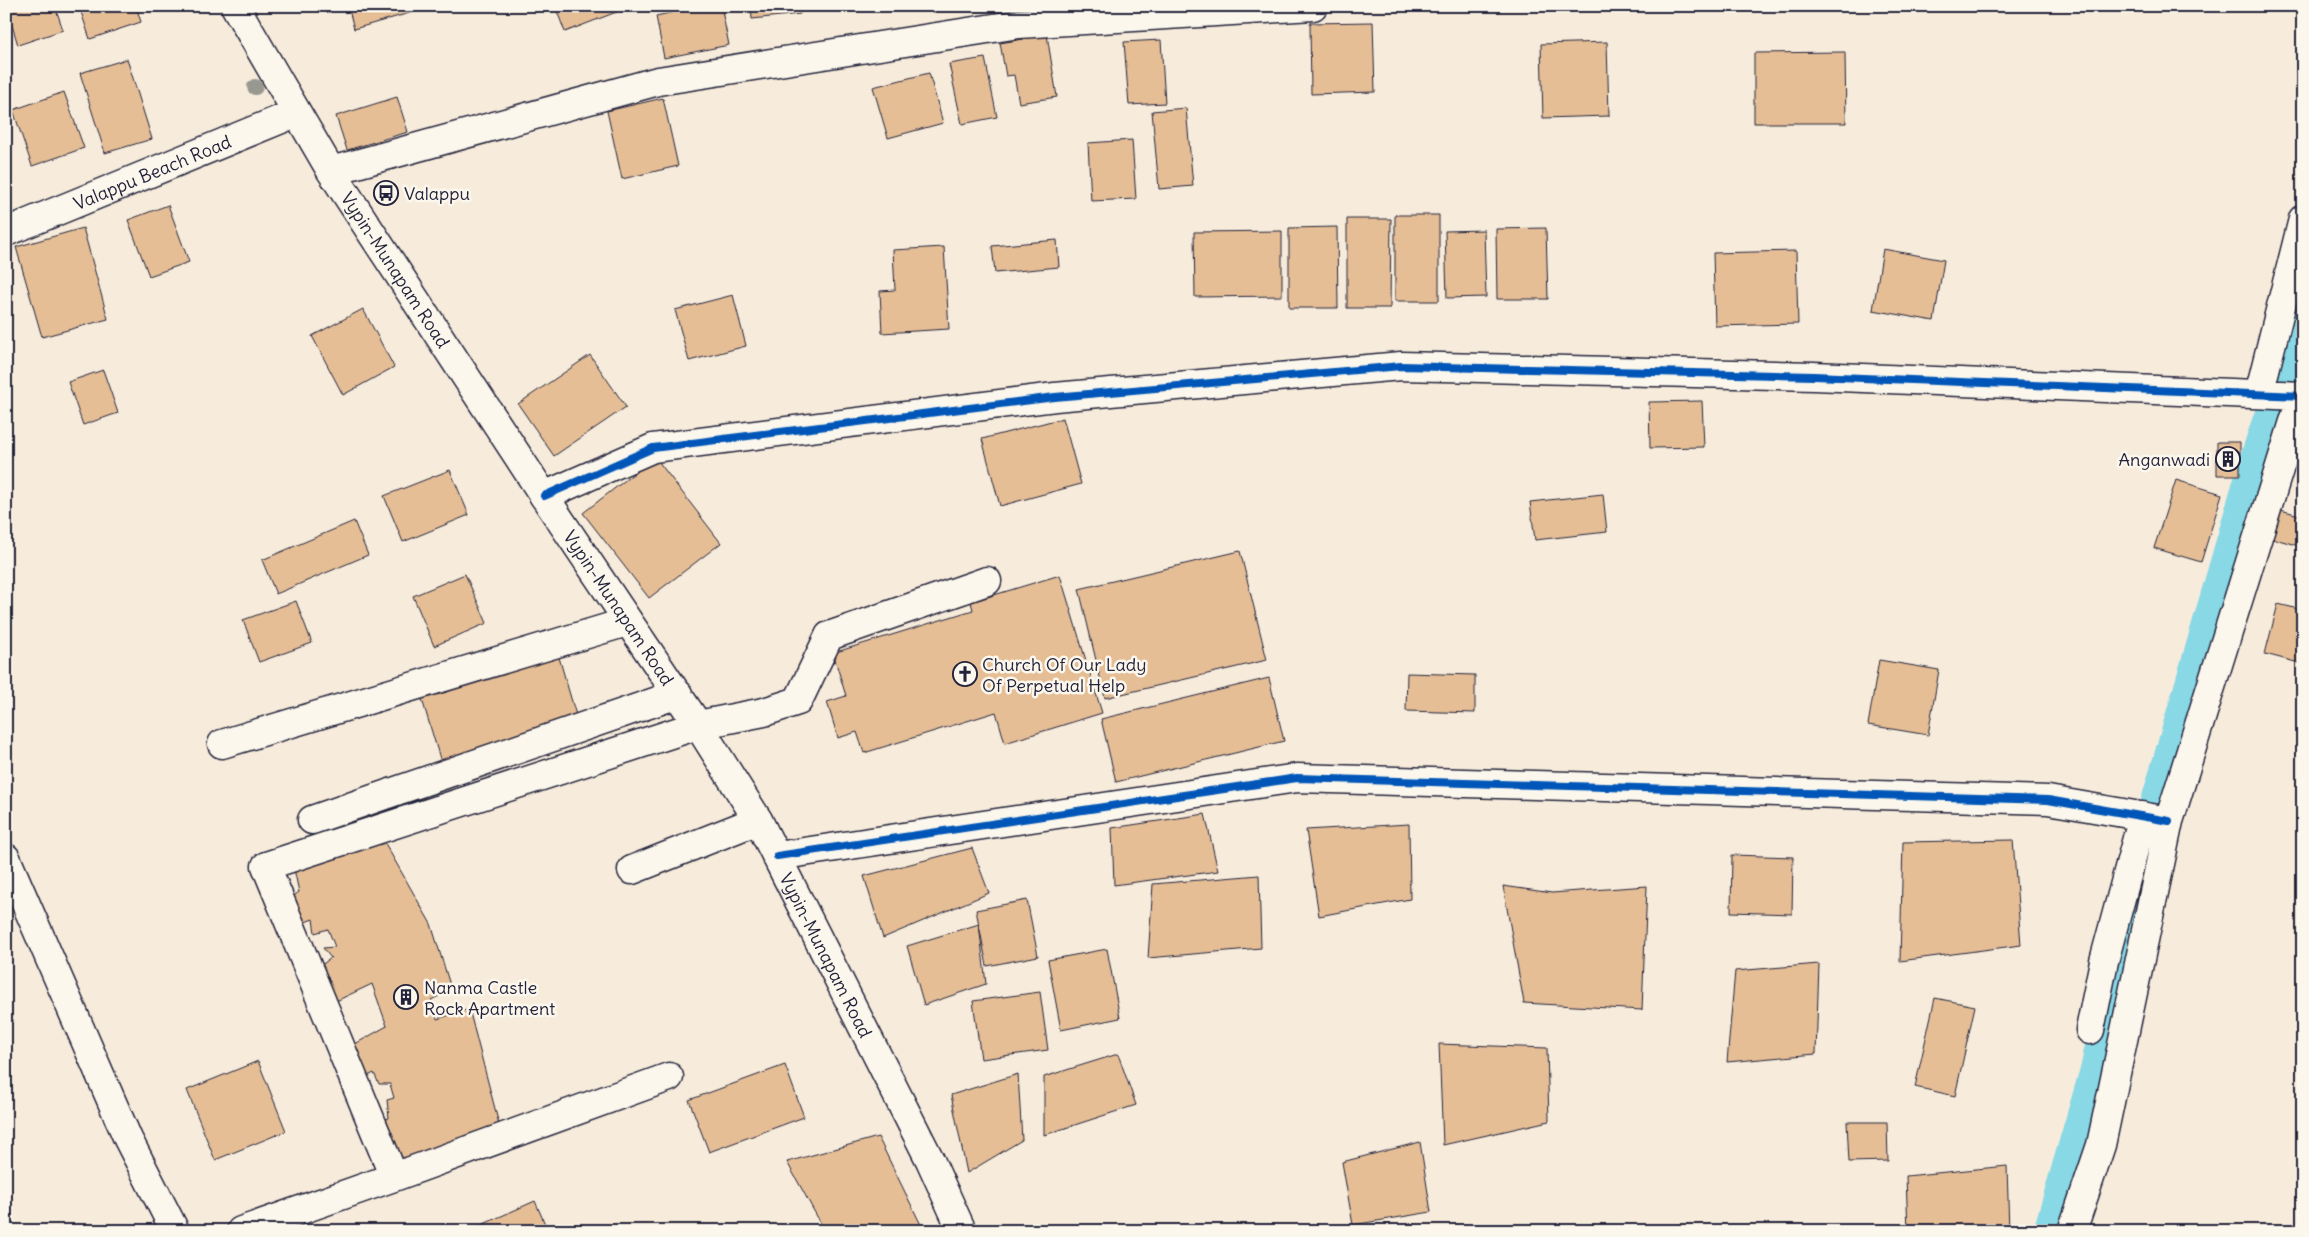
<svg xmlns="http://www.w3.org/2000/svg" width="2309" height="1237" font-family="Delius,sans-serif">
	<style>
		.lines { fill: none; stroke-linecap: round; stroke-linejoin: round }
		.canal { stroke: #89d8e5; stroke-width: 39 }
		.building { fill: #e5be96; stroke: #22223b }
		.minor-casing { stroke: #22223b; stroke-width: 31 }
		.major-casing { stroke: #22223b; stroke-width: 31 }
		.minor { stroke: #fbf7ec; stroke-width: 28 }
		.major { stroke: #fbf7ec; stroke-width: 28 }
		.cycleway-casing { stroke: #fbf7ec; stroke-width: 11 }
		.cycleway { stroke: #0057b8; stroke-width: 8 }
		.tree { fill: #989891 }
		.labels { text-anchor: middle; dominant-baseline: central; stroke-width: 5; stroke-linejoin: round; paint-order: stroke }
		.street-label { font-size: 18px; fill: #22223b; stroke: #fbf7ec }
		.poi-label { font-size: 18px; fill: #22223b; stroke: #fbf7ec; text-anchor: start }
	</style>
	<rect width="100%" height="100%" fill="#f7ecdb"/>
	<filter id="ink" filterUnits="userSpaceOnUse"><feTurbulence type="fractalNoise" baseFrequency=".02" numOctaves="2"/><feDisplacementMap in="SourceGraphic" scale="10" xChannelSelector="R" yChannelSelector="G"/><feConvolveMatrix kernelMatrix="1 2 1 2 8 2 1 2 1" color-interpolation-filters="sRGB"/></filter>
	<g filter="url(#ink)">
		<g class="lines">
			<path class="canal" d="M 2053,1231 L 2100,1069 L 2138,880 L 2261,454 L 2303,327"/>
		</g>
		<path class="building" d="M 6,6 L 55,6 L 63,30 L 18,45 Z
			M 79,6 L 136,6 L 141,22 L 90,39 Z
			M 348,6 L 434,6 L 354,29 Z
			M 555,6 L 617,6 L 619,11 L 565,32 Z
			M 701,6 L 721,6 L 729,45 L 664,58 L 656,16 Z
			M 751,6 L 799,6 L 800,14 L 752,19 Z
			M 843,6 L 874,6 L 844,12 Z
			M 1373,22 L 1375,92 L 1311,94 L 1310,23 Z
			M 1047,35 L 1057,97 L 1019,103 L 1014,75 L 1006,76 L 1000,43 Z
			M 1161,40 L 1165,103 L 1129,105 L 1124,42 Z
			M 1607,42 L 1609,116 L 1543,118 L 1541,44 Z
			M 1845,52 L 1846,123 L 1754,123 L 1754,53 Z
			M 985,58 L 997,117 L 962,124 L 949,64 Z
			M 127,59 L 152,139 L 105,153 L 80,73 Z
			M 929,73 L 943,123 L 888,138 L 873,87 Z
			M 64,92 L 84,148 L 32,166 L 13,110 Z
			M 397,97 L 408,132 L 347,150 L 336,116 Z
			M 663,98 L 678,166 L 622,179 L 607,111 Z
			M 1186,108 L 1193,186 L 1159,189 L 1152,111 Z
			M 1132,140 L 1136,199 L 1091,201 L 1088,143 Z
			M 168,205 L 189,262 L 149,276 L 128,220 Z
			M 1395,215 L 1439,215 L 1439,301 L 1395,301 Z
			M 1347,219 L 1391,219 L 1390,308 L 1347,308 Z
			M 1337,227 L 1338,308 L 1289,308 L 1289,228 Z
			M 83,228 L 108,319 L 42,337 L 16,247 Z
			M 1546,228 L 1548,299 L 1497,299 L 1496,229 Z
			M 1484,230 L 1486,297 L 1447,298 L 1445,231 Z
			M 1282,231 L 1282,296 L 1195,297 L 1194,232 Z
			M 1057,240 L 1059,267 L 995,273 L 992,246 Z
			M 944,247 L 949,329 L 882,333 L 880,291 L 895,290 L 893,250 Z
			M 1883,249 L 1944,260 L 1934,321 L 1873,310 Z
			M 1796,251 L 1798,324 L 1715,326 L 1713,253 Z
			M 733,295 L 746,346 L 689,361 L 675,310 Z
			M 363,309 L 394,367 L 343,395 L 312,336 Z
			M 590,355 L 626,407 L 554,456 L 518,404 Z
			M 103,370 L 118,413 L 83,425 L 68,382 Z
			M 1702,401 L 1704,447 L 1650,448 L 1649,402 Z
			M 1063,418 L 1081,484 L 1000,506 L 982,439 Z
			M 2217,442 L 2240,442 L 2240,475 L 2217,475 Z
			M 655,457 L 721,543 L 649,598 L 583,513 Z
			M 450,470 L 469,515 L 403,542 L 384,496 Z
			M 2176,480 L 2222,494 L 2201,562 L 2154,548 Z
			M 1603,494 L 1607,532 L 1535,540 L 1530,502 Z
			M 2277,509 L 2303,516 L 2303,547 L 2268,537 Z
			M 354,521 L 368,555 L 276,594 L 262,560 Z
			M 1240,551 L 1267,660 L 1105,698 L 1079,589 Z
			M 465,574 L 487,623 L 434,646 L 413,596 Z
			M 1060,575 L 1102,713 L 1005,743 L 996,712 L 864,753 L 857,732 L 838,738 L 827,702 L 846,696 L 833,653 L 973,610 L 971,602 Z
			M 296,601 L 312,643 L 259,662 L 243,620 Z
			M 2278,604 L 2303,610 L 2303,664 L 2265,654 Z
			M 6,615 L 11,628 L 6,629 Z
			M 558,654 L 578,722 L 441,762 L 421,696 Z
			M 1879,660 L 1939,670 L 1928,735 L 1868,725 Z
			M 1407,673 L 1475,675 L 1475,713 L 1406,711 Z
			M 1269,678 L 1284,741 L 1116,782 L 1101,719 Z
			M 1205,814 L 1218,871 L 1114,885 L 1112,828 Z
			M 1409,824 L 1410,899 L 1319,916 L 1306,830 Z
			M 382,838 L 431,924 L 450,985 L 441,995 L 431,1000 L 437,1019 L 469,1009 L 501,1132 L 406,1160 L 391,1149 L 380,1121 L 389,1118 L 387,1100 L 394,1098 L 390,1084 L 379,1084 L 374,1073 L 362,1079 L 348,1048 L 387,1026 L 372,984 L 334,1002 L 320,966 L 331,958 L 323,948 L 335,947 L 328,929 L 315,933 L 313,919 L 300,924 L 291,898 L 299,892 L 294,869 Z
			M 2013,840 L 2021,945 L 1900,961 L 1903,842 Z
			M 972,848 L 989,893 L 883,938 L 864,876 Z
			M 1732,855 L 1793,857 L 1792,914 L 1731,912 Z
			M 1259,875 L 1261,948 L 1148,958 L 1153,884 Z
			M 1503,886 L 1552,893 L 1647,886 L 1642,1010 L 1524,1003 Z
			M 1027,900 L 1038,956 L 987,966 L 976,910 Z
			M 979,924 L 986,984 L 924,1005 L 907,946 Z
			M 1107,949 L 1120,1018 L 1061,1030 L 1048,960 Z
			M 1819,964 L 1816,1054 L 1727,1062 L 1735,971 Z
			M 1040,992 L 1048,1050 L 981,1059 L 973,1001 Z
			M 1935,998 L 1975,1006 L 1955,1096 L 1915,1087 Z
			M 1439,1044 L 1547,1048 L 1549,1121 L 1443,1145 Z
			M 1118,1054 L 1136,1105 L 1044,1135 L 1044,1077 Z
			M 258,1061 L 286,1131 L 215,1160 L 187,1090 Z
			M 785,1065 L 804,1117 L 709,1152 L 689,1100 Z
			M 1018,1074 L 1022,1140 L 967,1173 L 951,1095 Z
			M 1847,1122 L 1887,1122 L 1888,1161 L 1849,1162 Z
			M 878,1137 L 924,1231 L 825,1231 L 787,1162 Z
			M 1420,1142 L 1431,1212 L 1353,1225 L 1342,1162 Z
			M 2007,1166 L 2009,1231 L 1908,1231 L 1906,1176 Z
			M 535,1201 L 548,1231 L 468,1231 Z"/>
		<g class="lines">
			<defs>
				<path id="minor" d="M 331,171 L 658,81 L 1019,24 L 1313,6
					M 2259,394 L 2303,219
					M 544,496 L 653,448 L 1055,397 L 1401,366 L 1814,376 L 2303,396
					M 222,744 L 627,622
					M 312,820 L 678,694
					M 777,856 L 1297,778 L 2048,800 L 2169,821
					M 6,858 L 128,1139 L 175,1231
					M 632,870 L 758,820
					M 2090,1030 L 2104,961 L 2143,816
					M 669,1077 L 394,1177 L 266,866 L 698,725 L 764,712 L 798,701 L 829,636 L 987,581
					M 241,1231 L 394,1177
					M 2072,1231 L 2101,1145 L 2169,821 L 2302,396"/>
				<g id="major">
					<path id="s1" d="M 235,6 L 331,171 L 544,496 L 698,725 L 758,820 L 930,1160 L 962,1231"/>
					<path id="s2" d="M 6,232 L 296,113"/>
				</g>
			</defs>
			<use href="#minor" class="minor-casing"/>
			<use href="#major" class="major-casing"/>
			<use href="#minor" class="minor"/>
			<use href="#major" class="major"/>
			<defs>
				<path id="cycleway" d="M 544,496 L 653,448 L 1055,397 L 1401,366 L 1814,376 L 2303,396
					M 777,856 L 1297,778 L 2048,800 L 2169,821"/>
			</defs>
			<use href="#cycleway" class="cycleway-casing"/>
			<use href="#cycleway" class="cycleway"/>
		</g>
		<circle class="tree" cx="255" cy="87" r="8"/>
	</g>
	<defs>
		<symbol id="bus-ring" viewBox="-11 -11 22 22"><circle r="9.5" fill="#fbf7ec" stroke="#22223b" stroke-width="1.5"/><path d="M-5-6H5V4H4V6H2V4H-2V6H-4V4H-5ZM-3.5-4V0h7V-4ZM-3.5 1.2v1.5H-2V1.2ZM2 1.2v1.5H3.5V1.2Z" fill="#22223b"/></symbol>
		<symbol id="building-ring" viewBox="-11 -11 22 22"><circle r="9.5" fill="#fbf7ec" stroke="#22223b" stroke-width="1.5"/><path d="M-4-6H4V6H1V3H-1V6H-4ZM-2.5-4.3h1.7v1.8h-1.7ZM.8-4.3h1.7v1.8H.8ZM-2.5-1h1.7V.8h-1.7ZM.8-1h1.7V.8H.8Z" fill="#22223b"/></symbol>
		<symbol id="church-ring" viewBox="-11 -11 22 22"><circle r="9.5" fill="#fbf7ec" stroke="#22223b" stroke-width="1.5"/><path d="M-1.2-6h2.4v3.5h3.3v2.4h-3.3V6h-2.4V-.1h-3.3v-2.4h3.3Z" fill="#22223b"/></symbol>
	</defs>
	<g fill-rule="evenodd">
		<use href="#bus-ring" x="372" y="179" width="28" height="28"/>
		<use href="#building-ring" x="2214" y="445" width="28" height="28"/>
		<use href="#church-ring" x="951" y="660" width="28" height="28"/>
		<use href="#building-ring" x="392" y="983" width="28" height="28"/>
	</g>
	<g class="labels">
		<g class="street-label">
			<text stroke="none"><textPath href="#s2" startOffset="158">Valappu Beach Road</textPath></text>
			<text stroke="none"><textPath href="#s1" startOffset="309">Vypin-Munapam Road</textPath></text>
			<text stroke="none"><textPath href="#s1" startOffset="714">Vypin-Munapam Road</textPath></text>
			<text stroke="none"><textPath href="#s1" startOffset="1119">Vypin-Munapam Road</textPath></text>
		</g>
		<g class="poi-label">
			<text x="404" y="193">Valappu</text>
			<text x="2210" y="459" text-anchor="end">Anganwadi</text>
			<text x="982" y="664">Church Of Our Lady<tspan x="982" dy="21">Of Perpetual Help</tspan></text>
			<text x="424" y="987">Nanma Castle<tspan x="424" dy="21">Rock Apartment</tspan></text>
		</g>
	</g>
	<rect width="2309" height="1237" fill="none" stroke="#fbf7ec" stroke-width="25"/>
	<rect x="12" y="12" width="2284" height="1212" fill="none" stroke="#22223b" stroke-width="2" filter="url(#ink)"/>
</svg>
